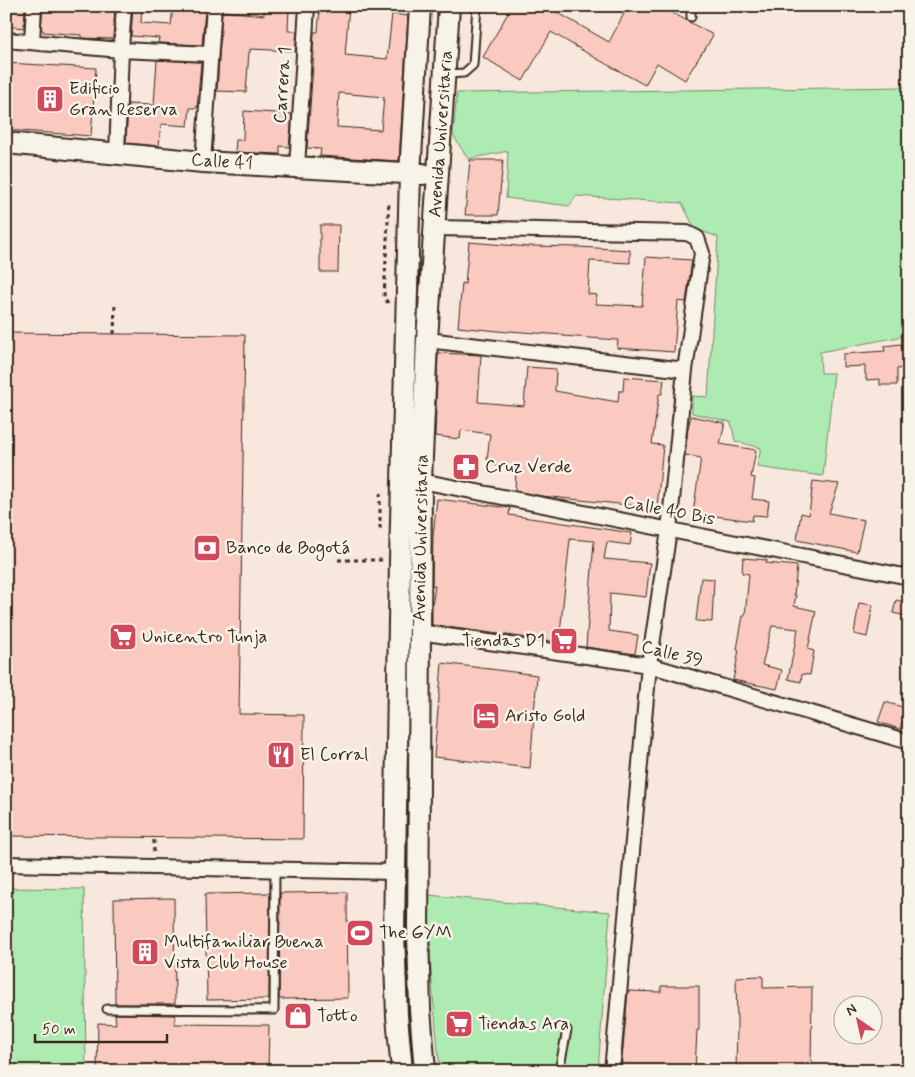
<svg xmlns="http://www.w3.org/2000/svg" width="915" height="1077" font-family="Mynerve,sans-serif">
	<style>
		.green { fill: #adebb2; stroke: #748a68 }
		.building { fill: #facac1; stroke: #3b2a1e; fill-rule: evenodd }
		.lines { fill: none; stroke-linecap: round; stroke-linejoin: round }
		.lane-casing { stroke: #3b2a1e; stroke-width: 11 }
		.street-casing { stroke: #3b2a1e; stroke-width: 18 }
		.secondary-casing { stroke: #3b2a1e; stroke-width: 24 }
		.path { stroke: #3b2a1e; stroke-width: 3; stroke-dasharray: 4 4; stroke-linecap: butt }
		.lane { stroke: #f7f3e8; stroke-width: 7 }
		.street { stroke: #f7f3e8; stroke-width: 14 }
		.secondary { stroke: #f7f3e8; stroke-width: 20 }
		.labels { text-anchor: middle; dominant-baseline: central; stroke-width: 5; stroke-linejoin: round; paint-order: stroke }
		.street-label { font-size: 18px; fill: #3b2a1e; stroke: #f7f3e8 }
		.poi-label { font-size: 18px; fill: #3b2a1e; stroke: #f7f3e8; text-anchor: start }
	</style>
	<rect width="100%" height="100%" fill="#f8e7dc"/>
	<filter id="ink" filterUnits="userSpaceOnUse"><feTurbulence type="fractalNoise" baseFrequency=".02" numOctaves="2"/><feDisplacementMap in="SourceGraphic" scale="10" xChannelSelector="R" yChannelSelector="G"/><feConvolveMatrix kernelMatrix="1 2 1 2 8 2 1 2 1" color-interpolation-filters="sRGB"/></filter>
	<g filter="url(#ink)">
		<path class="green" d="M 909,87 L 909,335 L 820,352 L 821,373 L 834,373 L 823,476 L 757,467 L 761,448 L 735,441 L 731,422 L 692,413 L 692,396 L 708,397 L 718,237 L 695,229 L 682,203 L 576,196 L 570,206 L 506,198 L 508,151 L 468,159 L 453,135 L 457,93 Z
			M 6,888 L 84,889 L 86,1071 L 6,1071 Z
			M 428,895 L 610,912 L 598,1071 L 440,1071 L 431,973 Z"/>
		<path class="building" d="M 6,6 L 25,7 L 24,28 L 6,26 Z
			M 43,6 L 115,6 L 113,39 L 81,38 L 81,35 L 43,32 L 43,30 L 41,29 Z
			M 133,6 L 142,6 L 141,23 L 171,25 L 173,6 L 203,6 L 203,10 L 205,10 L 202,45 L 158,43 L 159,38 L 131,36 Z
			M 264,6 L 289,6 L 288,31 L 297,31 L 295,51 L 250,49 L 250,52 L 249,52 L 246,92 L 217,91 L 222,11 L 264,15 Z
			M 320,6 L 349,6 L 345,55 L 387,59 L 392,14 L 408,16 L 399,161 L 320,156 L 321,149 L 307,148 L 314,52 L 313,52 L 314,32 L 318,32 ZM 339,93 L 384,97 L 381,130 L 337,127 Z
			M 512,6 L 546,6 L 609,42 L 628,6 L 660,6 L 713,35 L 704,51 L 703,51 L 685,80 L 657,63 L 645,85 L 599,60 L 551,32 L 523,81 L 483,57 Z
			M 157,60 L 201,62 L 197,108 L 190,108 L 188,126 L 161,124 L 159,146 L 126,143 L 128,104 L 154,105 Z
			M 6,63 L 96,68 L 91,136 L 6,130 Z
			M 244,111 L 292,114 L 289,147 L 280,146 L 280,154 L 235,152 L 236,140 L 243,140 Z
			M 470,160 L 503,160 L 498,215 L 465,215 Z
			M 320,225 L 339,225 L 338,272 L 320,272 Z
			M 469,242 L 529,247 L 529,246 L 579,247 L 630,250 L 630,263 L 590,261 L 588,294 L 597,295 L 596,304 L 642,306 L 646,257 L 692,260 L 686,302 L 678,301 L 674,352 L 617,348 L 618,340 L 563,336 L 563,335 L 509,331 L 508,332 L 458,327 L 462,283 L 465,284 Z
			M 6,333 L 245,335 L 239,714 L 304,715 L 303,839 L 6,836 Z
			M 901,344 L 905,368 L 897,369 L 897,385 L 880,385 L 880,379 L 866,380 L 866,374 L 865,374 L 865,366 L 843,367 L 843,354 L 885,351 L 884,346 Z
			M 438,353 L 481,355 L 478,402 L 524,406 L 527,367 L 556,369 L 555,391 L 618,402 L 619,391 L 623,391 L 624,377 L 664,380 L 662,394 L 659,394 L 652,444 L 663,445 L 657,508 L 542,496 L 515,491 L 516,467 L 493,465 L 492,460 L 487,460 L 490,434 L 461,430 L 460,439 L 435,436 Z
			M 691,416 L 725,423 L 720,444 L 756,450 L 751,477 L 755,478 L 752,499 L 769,501 L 767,516 L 753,515 L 752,521 L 693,513 L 701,458 L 685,455 L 688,428 Z
			M 813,481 L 839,484 L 829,513 L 864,520 L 857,552 L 797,540 L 801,513 L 809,515 Z
			M 437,499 L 510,508 L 509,515 L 632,533 L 630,545 L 607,542 L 604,559 L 650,563 L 646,597 L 610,593 L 609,631 L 638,635 L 635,654 L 586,647 L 594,541 L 570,539 L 559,642 L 432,625 L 432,607 L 435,586 L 432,585 L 433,536 Z
			M 743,558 L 767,560 L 766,563 L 797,566 L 794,595 L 796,595 L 794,606 L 816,611 L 808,649 L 814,651 L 810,675 L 802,674 L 801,682 L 788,679 L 798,629 L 772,626 L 762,665 L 782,670 L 777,689 L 733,680 L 739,650 L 737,649 L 743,616 L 745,616 L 749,574 L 742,573 Z
			M 701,578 L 714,579 L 712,622 L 696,621 Z
			M 896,600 L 909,603 L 906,616 L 893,613 Z
			M 859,603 L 873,605 L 867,637 L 854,634 Z
			M 442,663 L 537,675 L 530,768 L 434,757 Z
			M 885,702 L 906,708 L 900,729 L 878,722 Z
			M 347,892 L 348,998 L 279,999 L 280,893 Z
			M 270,893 L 269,999 L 207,1000 L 205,894 Z
			M 174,898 L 175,1004 L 115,1004 L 114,899 Z
			M 763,976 L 763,988 L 812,987 L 811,1071 L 736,1071 L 737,1025 L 736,977 Z
			M 661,986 L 699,986 L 699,1030 L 697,1030 L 695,1071 L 621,1071 L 628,991 L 661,992 Z
			M 115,1014 L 175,1015 L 175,1024 L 269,1025 L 268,1071 L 97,1071 L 98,1023 L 116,1024 Z"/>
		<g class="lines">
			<defs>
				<path id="lane" d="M 691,17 L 691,6
					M 447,74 L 464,73 L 473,65 L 477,6
					M 107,1009 L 274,1010 L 275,870
					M 559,1071 L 567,1030"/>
				<path id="street" d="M 6,40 L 121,50 L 210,54
					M 32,41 L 34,6
					M 117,154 L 121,50 L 124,6
					M 203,162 L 214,6
					M 297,167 L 307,6
					M 435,228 L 687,233 L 697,238 L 702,253 L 685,370 L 669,530 L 649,665 L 612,1071
					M 427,340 L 685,370
					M 421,481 L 909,577
					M 419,632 L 649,665 L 909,742
					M 6,864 L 395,872"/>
				<path id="secondary" d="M 6,143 L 203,162 L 423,174
					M 402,1071 L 397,1016 L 394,933 L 400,560 L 410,174 L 420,6
					M 425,1071 L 420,1009 L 418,933 L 421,481 L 427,340 L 449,6"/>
			</defs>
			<use href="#lane" class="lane-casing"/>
			<use href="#street" class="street-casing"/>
			<use href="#secondary" class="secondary-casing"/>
			<path class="path" d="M 388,303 L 384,297 L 389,201
				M 114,334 L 115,304
				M 380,529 L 380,495 L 383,491
				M 338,560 L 383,560
				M 154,852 L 154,838"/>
			<use href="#lane" class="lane"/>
			<use href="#street" class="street"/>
			<use href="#secondary" class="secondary"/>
		</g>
	</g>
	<defs>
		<symbol id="building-square" viewBox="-11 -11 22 22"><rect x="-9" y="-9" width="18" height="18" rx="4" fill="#d1495b" stroke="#f7f3e8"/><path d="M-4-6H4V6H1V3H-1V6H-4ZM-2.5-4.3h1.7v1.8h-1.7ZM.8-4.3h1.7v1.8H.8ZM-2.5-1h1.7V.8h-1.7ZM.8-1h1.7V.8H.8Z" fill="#fff"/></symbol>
		<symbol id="pharmacy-square" viewBox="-11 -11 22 22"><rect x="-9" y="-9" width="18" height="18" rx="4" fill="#d1495b" stroke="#f7f3e8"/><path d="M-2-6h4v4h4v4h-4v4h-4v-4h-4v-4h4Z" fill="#fff"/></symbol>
		<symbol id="bank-square" viewBox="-11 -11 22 22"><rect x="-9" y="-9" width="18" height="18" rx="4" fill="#d1495b" stroke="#f7f3e8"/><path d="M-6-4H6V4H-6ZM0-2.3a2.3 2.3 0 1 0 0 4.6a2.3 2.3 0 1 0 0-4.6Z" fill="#fff"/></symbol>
		<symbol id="supermarket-square" viewBox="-11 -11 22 22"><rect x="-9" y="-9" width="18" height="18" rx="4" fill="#d1495b" stroke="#f7f3e8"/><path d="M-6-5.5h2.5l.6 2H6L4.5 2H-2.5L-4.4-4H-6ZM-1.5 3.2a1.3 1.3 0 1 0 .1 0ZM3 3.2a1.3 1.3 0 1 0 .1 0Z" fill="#fff"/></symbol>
		<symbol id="hotel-square" viewBox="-11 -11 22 22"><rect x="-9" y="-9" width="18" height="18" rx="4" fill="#d1495b" stroke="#f7f3e8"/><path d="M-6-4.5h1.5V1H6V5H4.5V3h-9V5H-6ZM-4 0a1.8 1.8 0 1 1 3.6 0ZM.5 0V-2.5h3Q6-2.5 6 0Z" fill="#fff"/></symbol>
		<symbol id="restaurant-square" viewBox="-11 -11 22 22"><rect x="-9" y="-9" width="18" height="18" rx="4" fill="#d1495b" stroke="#f7f3e8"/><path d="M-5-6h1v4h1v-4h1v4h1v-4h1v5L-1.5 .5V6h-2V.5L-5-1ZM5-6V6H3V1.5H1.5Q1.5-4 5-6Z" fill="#fff"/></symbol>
		<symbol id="stadium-square" viewBox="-11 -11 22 22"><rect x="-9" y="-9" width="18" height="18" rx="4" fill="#d1495b" stroke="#f7f3e8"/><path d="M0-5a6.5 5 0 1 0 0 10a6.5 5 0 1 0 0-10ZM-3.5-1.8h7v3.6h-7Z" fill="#fff"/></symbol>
		<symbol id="shop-square" viewBox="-11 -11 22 22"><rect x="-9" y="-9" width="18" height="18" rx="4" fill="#d1495b" stroke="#f7f3e8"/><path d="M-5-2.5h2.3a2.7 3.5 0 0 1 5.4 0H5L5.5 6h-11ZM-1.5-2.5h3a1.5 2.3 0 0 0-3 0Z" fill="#fff"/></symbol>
	</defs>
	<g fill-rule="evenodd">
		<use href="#building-square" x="34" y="83" width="32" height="32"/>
		<use href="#pharmacy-square" x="450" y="451" width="32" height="32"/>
		<use href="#bank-square" x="191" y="532" width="32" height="32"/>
		<use href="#supermarket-square" x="107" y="621" width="32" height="32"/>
		<use href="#supermarket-square" x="548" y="625" width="32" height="32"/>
		<use href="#hotel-square" x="470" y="700" width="32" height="32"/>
		<use href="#restaurant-square" x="265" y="739" width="32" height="32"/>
		<use href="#stadium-square" x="344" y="917" width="32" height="32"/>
		<use href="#building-square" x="129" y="936" width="32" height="32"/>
		<use href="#shop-square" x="282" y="1000" width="32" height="32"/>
		<use href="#supermarket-square" x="443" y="1008" width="32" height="32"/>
	</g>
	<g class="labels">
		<g class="street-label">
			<text transform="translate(283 85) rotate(-86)">Carrera 1</text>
			<text transform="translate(441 134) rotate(-86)">Avenida Universitaria</text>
			<text transform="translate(222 162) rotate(4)">Calle 41</text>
			<text transform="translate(669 511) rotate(11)">Calle 40 Bis</text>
			<text transform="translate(421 538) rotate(-89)">Avenida Universitaria</text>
			<text transform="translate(672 654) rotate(14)">Calle 39</text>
		</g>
		<g class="poi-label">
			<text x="69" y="89">Edificio<tspan x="69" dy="21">Gran Reserva</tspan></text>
			<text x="485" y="467">Cruz Verde</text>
			<text x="226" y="548">Banco de Bogotá</text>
			<text x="142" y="637">Unicentro Tunja</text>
			<text x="545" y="641" text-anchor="end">Tiendas D1</text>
			<text x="505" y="716">Aristo Gold</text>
			<text x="300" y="755">El Corral</text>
			<text x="379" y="933">The GYM</text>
			<text x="164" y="942">Multifamiliar Buena<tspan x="164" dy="21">Vista Club House</tspan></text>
			<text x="317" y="1016">Totto</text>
			<text x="478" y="1024">Tiendas Ara</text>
		</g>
	</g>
	<rect width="915" height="1077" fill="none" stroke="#f7f3e8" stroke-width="25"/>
	<rect x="12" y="12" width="890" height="1052" fill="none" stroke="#3b2a1e" stroke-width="2" filter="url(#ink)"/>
	<g transform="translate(858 1020) rotate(326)"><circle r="24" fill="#f7f3e8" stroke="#aca397"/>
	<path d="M0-4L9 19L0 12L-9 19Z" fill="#d1495b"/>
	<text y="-8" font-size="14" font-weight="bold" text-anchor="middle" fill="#3b2a1e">N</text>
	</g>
	<path d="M35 1034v8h132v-8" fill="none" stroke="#3b2a1e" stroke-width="2.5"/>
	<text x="42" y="1034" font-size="15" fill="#3b2a1e" stroke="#f7f3e8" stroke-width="4" paint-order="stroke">50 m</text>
</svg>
